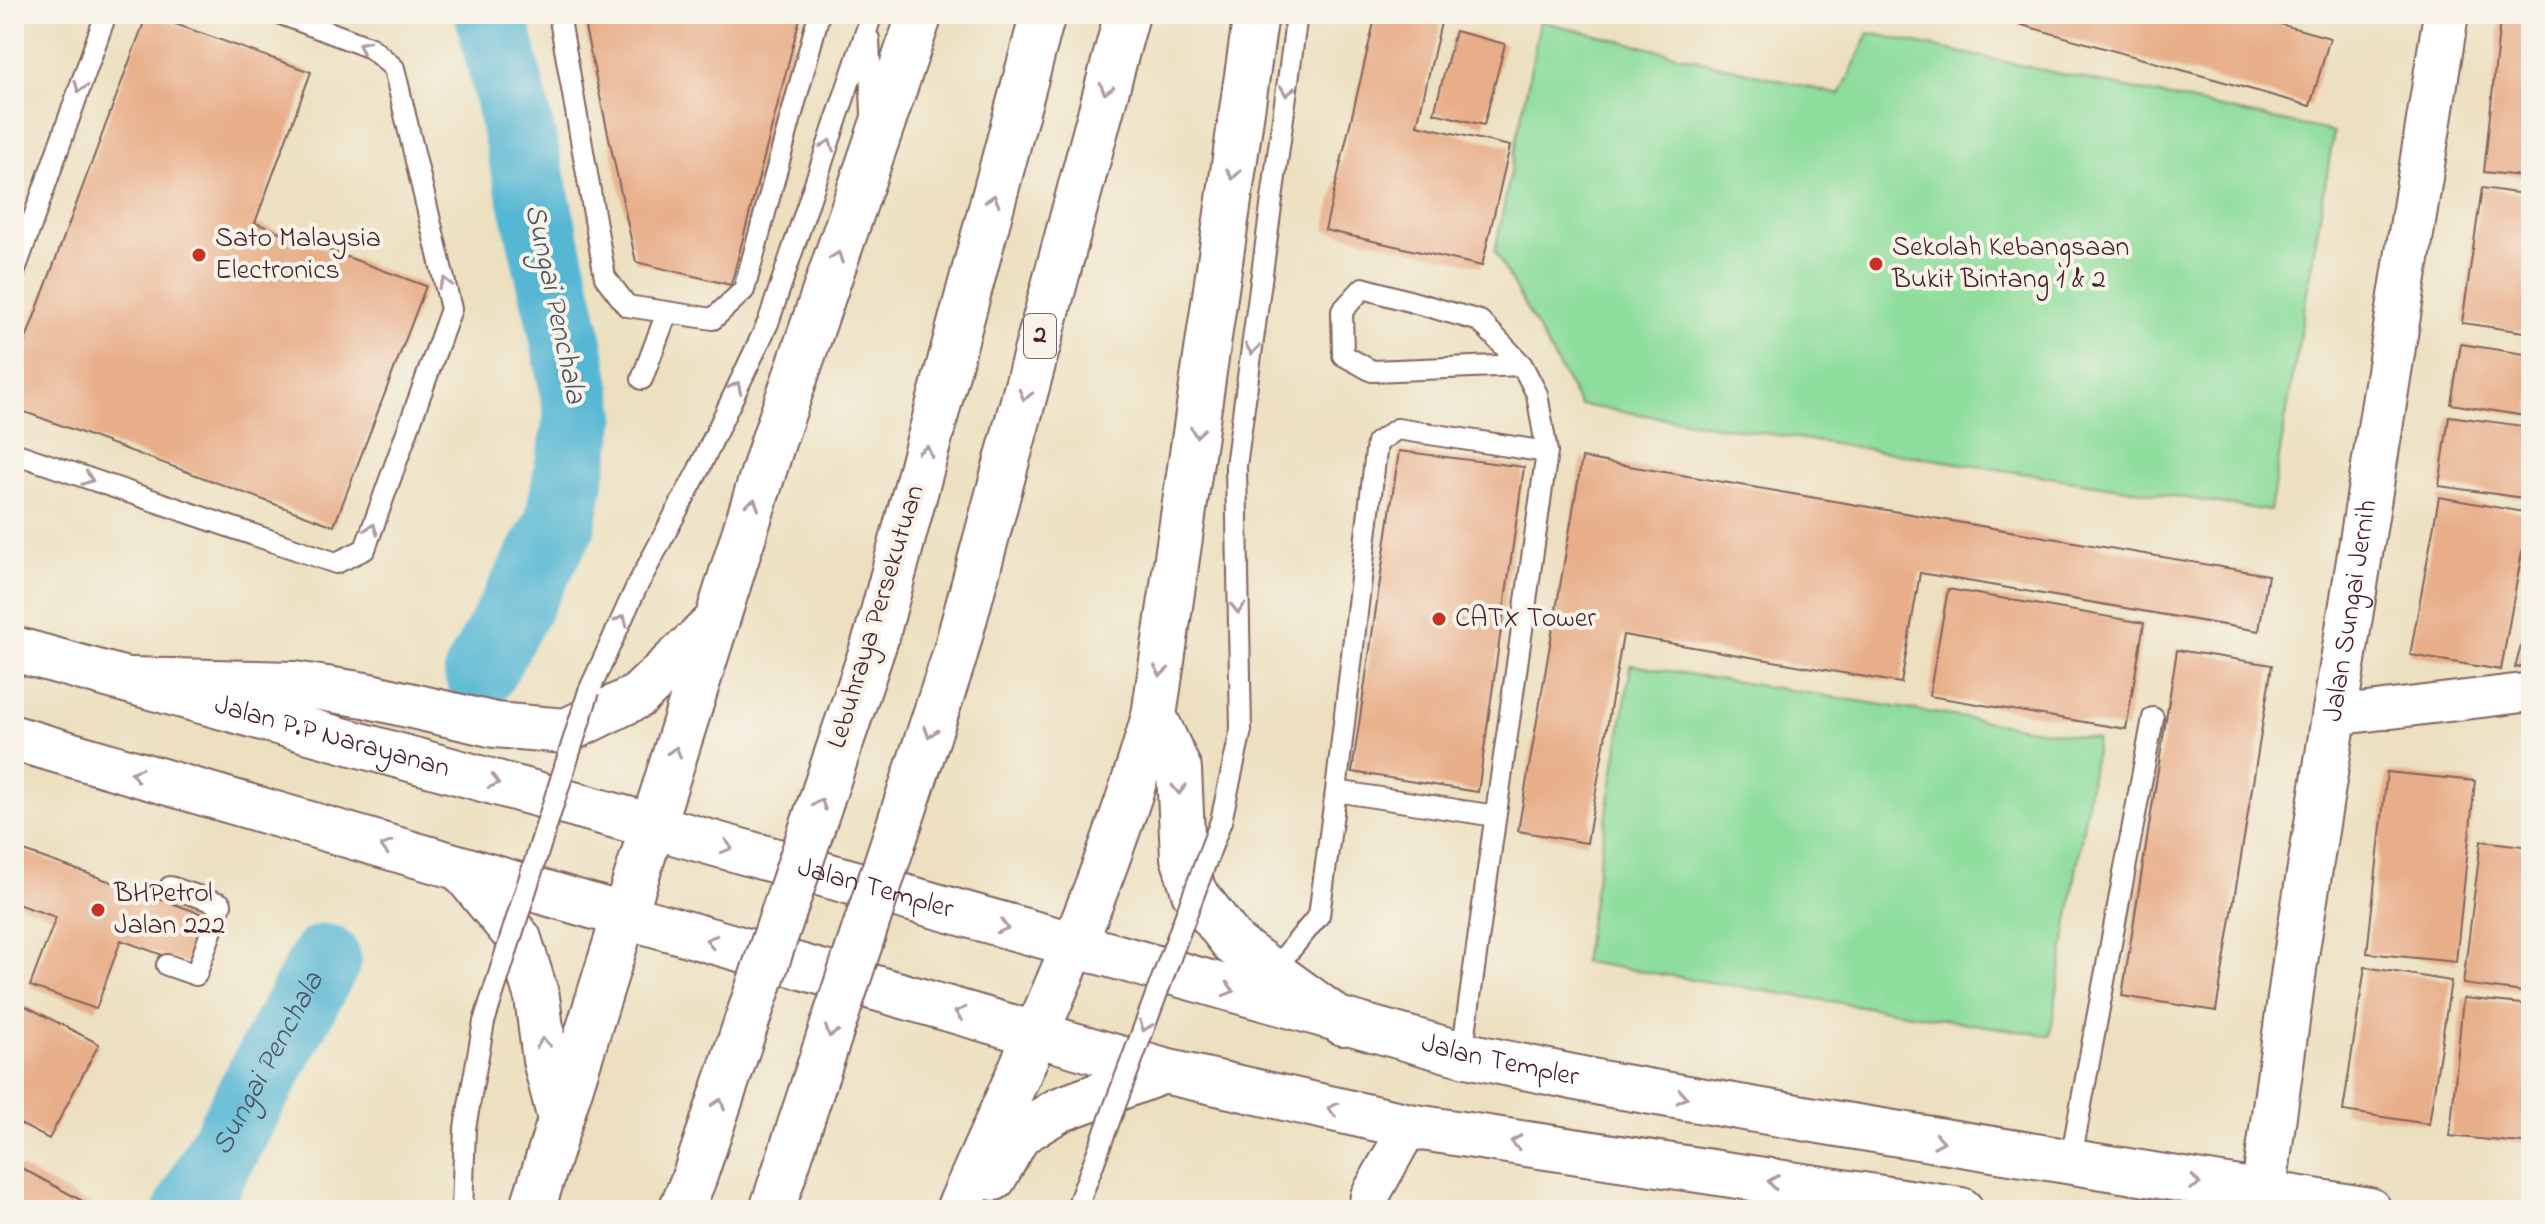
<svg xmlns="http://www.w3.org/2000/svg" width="2545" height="1224" font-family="'Indie Flower',sans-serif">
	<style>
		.green { fill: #8ddd9c; stroke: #6c7e64; stroke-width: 2 }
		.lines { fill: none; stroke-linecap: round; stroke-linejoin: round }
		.river { stroke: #56b7d4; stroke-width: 72 }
		.building { fill: #e8ae89 }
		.service-casing { stroke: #83635f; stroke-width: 24 }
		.minor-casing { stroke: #83635f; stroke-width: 42 }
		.tertiary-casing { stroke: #83635f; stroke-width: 48 }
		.secondary-casing { stroke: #83635f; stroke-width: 48 }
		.primary-casing { stroke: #83635f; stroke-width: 48 }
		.trunk-casing { stroke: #83635f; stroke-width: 48 }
		.service { stroke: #fff; stroke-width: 20 }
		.minor { stroke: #fff; stroke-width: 38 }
		.tertiary { stroke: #fff; stroke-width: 44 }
		.secondary { stroke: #fff; stroke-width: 44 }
		.primary { stroke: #fff; stroke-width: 44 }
		.trunk { stroke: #fff; stroke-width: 44 }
		.service-bridge-casing { stroke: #83635f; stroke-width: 24; stroke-linecap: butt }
		.trunk-bridge-casing { stroke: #83635f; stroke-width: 48; stroke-linecap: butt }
		.service-bridge { stroke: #fff; stroke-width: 20 }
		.trunk-bridge { stroke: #fff; stroke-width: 44 }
		.oneway { stroke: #ae9aa0 }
		.poi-dot { fill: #c8321e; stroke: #f7f3e8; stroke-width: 3 }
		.labels { text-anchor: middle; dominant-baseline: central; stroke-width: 8; stroke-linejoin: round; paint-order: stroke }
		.shield { fill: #f7f3e8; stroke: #7e5f64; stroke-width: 2 }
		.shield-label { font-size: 26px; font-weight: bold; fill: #4a1f2b }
		.poi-label { font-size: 28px; fill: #4a1f2b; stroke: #f7f3e8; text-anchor: start }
		.street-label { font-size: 28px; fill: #4a1f2b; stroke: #f7f3e8 }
		.water-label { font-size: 30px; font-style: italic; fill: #4e5466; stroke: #f7f3e8 }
	</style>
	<rect width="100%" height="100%" fill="#f7f3e8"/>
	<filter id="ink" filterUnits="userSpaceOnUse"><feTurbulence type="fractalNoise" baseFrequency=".0125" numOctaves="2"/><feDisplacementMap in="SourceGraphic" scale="16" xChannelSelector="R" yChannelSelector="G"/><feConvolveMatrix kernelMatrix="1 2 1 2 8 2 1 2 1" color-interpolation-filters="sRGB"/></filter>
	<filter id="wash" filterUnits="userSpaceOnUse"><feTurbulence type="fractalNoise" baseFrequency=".006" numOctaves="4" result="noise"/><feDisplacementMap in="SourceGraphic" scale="32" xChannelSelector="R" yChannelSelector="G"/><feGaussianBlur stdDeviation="1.8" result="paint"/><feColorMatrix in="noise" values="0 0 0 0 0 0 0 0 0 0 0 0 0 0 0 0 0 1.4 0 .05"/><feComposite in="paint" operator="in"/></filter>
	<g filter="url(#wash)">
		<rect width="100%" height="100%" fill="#ece0c0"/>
		<path class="green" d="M 1540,21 L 1840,95 L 1869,33 L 2334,132 L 2270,511 L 1580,405 L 1495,252 Z
			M 1631,665 L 2097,739 L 2050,1036 L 1583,962 Z"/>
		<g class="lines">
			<g class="river">
				<path d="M 480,672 L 560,524 L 580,415 L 565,333 L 491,14"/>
				<path id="s1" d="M 190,1210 L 325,960"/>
			</g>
		</g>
		<g id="blocks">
			<path class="building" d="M 147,14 L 311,72 L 255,223 L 426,286 L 334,526 L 14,408 L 14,371 Z
				M 582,14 L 801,14 L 731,285 L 636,262 Z
				M 1376,14 L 1443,14 L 1417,125 L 1510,146 L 1482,266 L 1325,230 Z
				M 1983,14 L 2244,14 L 2330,38 L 2310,106 Z
				M 2500,20 L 2531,24 L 2531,177 L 2484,172 Z
				M 1455,31 L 1505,44 L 1484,125 L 1434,113 Z
				M 2482,188 L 2531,195 L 2531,333 L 2462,323 Z
				M 2461,344 L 2531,355 L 2531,417 L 2451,404 Z
				M 2449,416 L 2531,427 L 2531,499 L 2439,486 Z
				M 1399,451 L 1524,467 L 1478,792 L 1352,772 Z
				M 1582,458 L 2268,575 L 2259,631 L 1920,573 L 1901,683 L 1623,635 L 1587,843 L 1518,831 Z
				M 2439,497 L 2529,513 L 2501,670 L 2410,655 Z
				M 1948,589 L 2144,623 L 2126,729 L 1929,696 Z
				M 2530,613 L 2531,665 L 2515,668 Z
				M 2177,650 L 2272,665 L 2216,1011 L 2122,996 Z
				M 2387,772 L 2475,781 L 2456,962 L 2367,953 Z
				M 2481,841 L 2531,847 L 2531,993 L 2463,984 Z
				M 21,850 L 208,916 L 190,965 L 121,940 L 96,1009 L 30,986 L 56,917 L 14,903 L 14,870 Z
				M 2365,967 L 2451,981 L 2429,1124 L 2343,1111 Z
				M 2463,998 L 2531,1005 L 2531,1144 L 2450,1136 Z
				M 14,1000 L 99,1044 L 49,1139 L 14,1121 Z
				M 14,1164 L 99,1210 L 14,1210 Z"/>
		</g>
	</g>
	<g filter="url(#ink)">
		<use href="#blocks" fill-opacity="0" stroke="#83635f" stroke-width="2"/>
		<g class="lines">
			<defs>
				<path id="service" d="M 559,14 L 605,277 L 627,306 L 713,319 L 744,290 L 819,14
					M 869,39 L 872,114
					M 14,273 L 106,14
					M 1522,365 L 1372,371 L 1343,355 L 1342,311 L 1363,288 L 1480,321 L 1522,365 L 1537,394 L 1547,452
					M 642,379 L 666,315
					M 14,453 L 336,563 L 365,549 L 451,309 L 394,68 L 371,48 L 281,14
					M 589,691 L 636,588 L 698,471 L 768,323 L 872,14
					M 1221,821 L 1241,730 L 1236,466 L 1297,14
					M 167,965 L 196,975 L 221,904 L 170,887
					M 1272,972 L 1319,915 L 1336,791
					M 1462,1054 L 1547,452 L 1397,429 L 1377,443 L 1336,791 L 1495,816
					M 2070,1164 L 2153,718
					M 462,1210 L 465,1128 L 484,1022"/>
				<path id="minor" d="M 2334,716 L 2531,692
					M 1368,1210 L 1370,1196 L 1409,1126"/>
				<g id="tertiary">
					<path id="s2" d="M 2261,1210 L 2295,962 L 2446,14"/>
				</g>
				<g id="secondary">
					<path id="s3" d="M 14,649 L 652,826"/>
					<path d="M 14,738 L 622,915"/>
				</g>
				<g id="primary">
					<path id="s4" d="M 652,826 L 1462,1054 L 1606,1084 L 1832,1123 L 2369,1210"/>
					<path d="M 622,915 L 1164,1071 L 1409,1126 L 1961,1210"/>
				</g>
				<path id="trunk" d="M 877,635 L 1043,14
					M 954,658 L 1127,14
					M 130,680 L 294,684 L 365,695 L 495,725 L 566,731 L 638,696 L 714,624
					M 1154,716 L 1179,769 L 1183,857 L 1194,892 L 1234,944 L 1343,1023
					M 461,869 L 519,939 L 537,997 L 545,1060 L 560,1119
					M 994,1178 L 1019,1134 L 1059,1110 L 1164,1071
					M 532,1210 L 772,445 L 920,14
					M 681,1210 L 694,1178
					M 958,1210 C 1030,1048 1106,887 1154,716 L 1256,14"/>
			</defs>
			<use href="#service" class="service-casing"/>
			<use href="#minor" class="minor-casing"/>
			<use href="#tertiary" class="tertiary-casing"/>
			<use href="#secondary" class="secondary-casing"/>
			<use href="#primary" class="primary-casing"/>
			<use href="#trunk" class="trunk-casing"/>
			<use href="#service" class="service"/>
			<use href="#minor" class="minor"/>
			<use href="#tertiary" class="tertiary"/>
			<use href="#secondary" class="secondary"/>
			<use href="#primary" class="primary"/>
			<use href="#trunk" class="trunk"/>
			<defs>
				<path id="service-bridge" d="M 484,1022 L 589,691
					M 1076,1210 L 1221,821"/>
				<path id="trunk-bridge" d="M 694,1178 L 877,635
					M 772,1210 L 954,658"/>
			</defs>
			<use href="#service-bridge" class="service-bridge-casing"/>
			<use href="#trunk-bridge" class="trunk-bridge-casing"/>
			<use href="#service-bridge" class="service-bridge"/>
			<use href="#trunk-bridge" class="trunk-bridge"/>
		</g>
		<defs><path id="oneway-chevron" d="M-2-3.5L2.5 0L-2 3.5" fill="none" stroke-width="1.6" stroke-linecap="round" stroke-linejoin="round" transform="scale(2)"/></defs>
		<g class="oneway">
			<use href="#oneway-chevron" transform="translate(363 46) rotate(-155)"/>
			<use href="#oneway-chevron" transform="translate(80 87) rotate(110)"/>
			<use href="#oneway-chevron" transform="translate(1106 89) rotate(105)"/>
			<use href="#oneway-chevron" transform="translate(1287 91) rotate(98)"/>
			<use href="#oneway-chevron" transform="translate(828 145) rotate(-71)"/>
			<use href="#oneway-chevron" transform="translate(1233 174) rotate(98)"/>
			<use href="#oneway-chevron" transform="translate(993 200) rotate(-75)"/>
			<use href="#oneway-chevron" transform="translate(837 257) rotate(-71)"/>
			<use href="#oneway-chevron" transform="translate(445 283) rotate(-103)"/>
			<use href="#oneway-chevron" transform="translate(1252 349) rotate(98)"/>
			<use href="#oneway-chevron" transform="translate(736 387) rotate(-64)"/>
			<use href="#oneway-chevron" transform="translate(1025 395) rotate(105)"/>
			<use href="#oneway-chevron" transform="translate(1197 432) rotate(98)"/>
			<use href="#oneway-chevron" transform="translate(926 451) rotate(-75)"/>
			<use href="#oneway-chevron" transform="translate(88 479) rotate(20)"/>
			<use href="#oneway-chevron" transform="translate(753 504) rotate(-73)"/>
			<use href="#oneway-chevron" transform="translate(372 529) rotate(-70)"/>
			<use href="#oneway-chevron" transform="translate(1238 608) rotate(89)"/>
			<use href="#oneway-chevron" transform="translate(622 620) rotate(-66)"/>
			<use href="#oneway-chevron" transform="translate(1161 671) rotate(99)"/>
			<use href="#oneway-chevron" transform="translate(930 732) rotate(108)"/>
			<use href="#oneway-chevron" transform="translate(675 752) rotate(-72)"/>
			<use href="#oneway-chevron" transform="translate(136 774) rotate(-164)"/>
			<use href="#oneway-chevron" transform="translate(494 782) rotate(16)"/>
			<use href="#oneway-chevron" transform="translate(1179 789) rotate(89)"/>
			<use href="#oneway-chevron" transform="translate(820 804) rotate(-71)"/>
			<use href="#oneway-chevron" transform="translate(386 847) rotate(-164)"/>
			<use href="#oneway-chevron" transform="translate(727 847) rotate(16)"/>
			<use href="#oneway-chevron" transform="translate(1003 927) rotate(16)"/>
			<use href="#oneway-chevron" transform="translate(711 941) rotate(-164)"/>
			<use href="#oneway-chevron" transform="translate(1229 990) rotate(16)"/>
			<use href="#oneway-chevron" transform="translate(960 1013) rotate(-164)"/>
			<use href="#oneway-chevron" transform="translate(1145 1026) rotate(110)"/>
			<use href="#oneway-chevron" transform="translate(831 1032) rotate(108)"/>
			<use href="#oneway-chevron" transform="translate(543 1043) rotate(-97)"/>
			<use href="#oneway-chevron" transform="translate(1682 1097) rotate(10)"/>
			<use href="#oneway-chevron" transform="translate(719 1104) rotate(-71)"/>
			<use href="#oneway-chevron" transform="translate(1333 1109) rotate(-167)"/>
			<use href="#oneway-chevron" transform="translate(1939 1141) rotate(10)"/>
			<use href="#oneway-chevron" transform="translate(1516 1142) rotate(-171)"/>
			<use href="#oneway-chevron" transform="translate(1773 1182) rotate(-171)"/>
			<use href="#oneway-chevron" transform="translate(2195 1183) rotate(9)"/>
		</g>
	</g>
	<g class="poi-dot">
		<circle cx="199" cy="255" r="8"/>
		<circle cx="1876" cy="264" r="8"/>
		<circle cx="1439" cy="619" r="8"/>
		<circle cx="98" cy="910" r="8"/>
	</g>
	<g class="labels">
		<rect class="shield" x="1024" y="314" width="32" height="44" rx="6"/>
		<g class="shield-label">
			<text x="1040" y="336">2</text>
		</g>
		<g class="poi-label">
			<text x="215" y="239">Sato Malaysia<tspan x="215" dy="32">Electronics</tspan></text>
			<text x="1892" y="248">Sekolah Kebangsaan<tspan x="1892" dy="32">Bukit Bintang 1 &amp; 2</tspan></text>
			<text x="1455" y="619">CATX Tower</text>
			<text x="114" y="894">BHPetrol<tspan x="114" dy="32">Jalan 222</tspan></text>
		</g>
		<g class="street-label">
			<text stroke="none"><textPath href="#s2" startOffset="606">Jalan Sungai Jernih</textPath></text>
			<text transform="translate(877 617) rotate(-73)">Lebuhraya Persekutuan</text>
			<text stroke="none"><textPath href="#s3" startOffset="330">Jalan P.P Narayanan</textPath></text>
			<text stroke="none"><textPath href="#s4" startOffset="232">Jalan Templer</textPath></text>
			<text stroke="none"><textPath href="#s4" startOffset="880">Jalan Templer</textPath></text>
		</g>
		<g class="water-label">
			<text transform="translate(554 304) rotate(78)">Sungai Penchala</text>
			<text stroke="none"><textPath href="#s1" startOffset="166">Sungai Penchala</textPath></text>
		</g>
	</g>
	<rect width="2545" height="1224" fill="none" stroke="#f7f3e8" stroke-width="48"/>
</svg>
